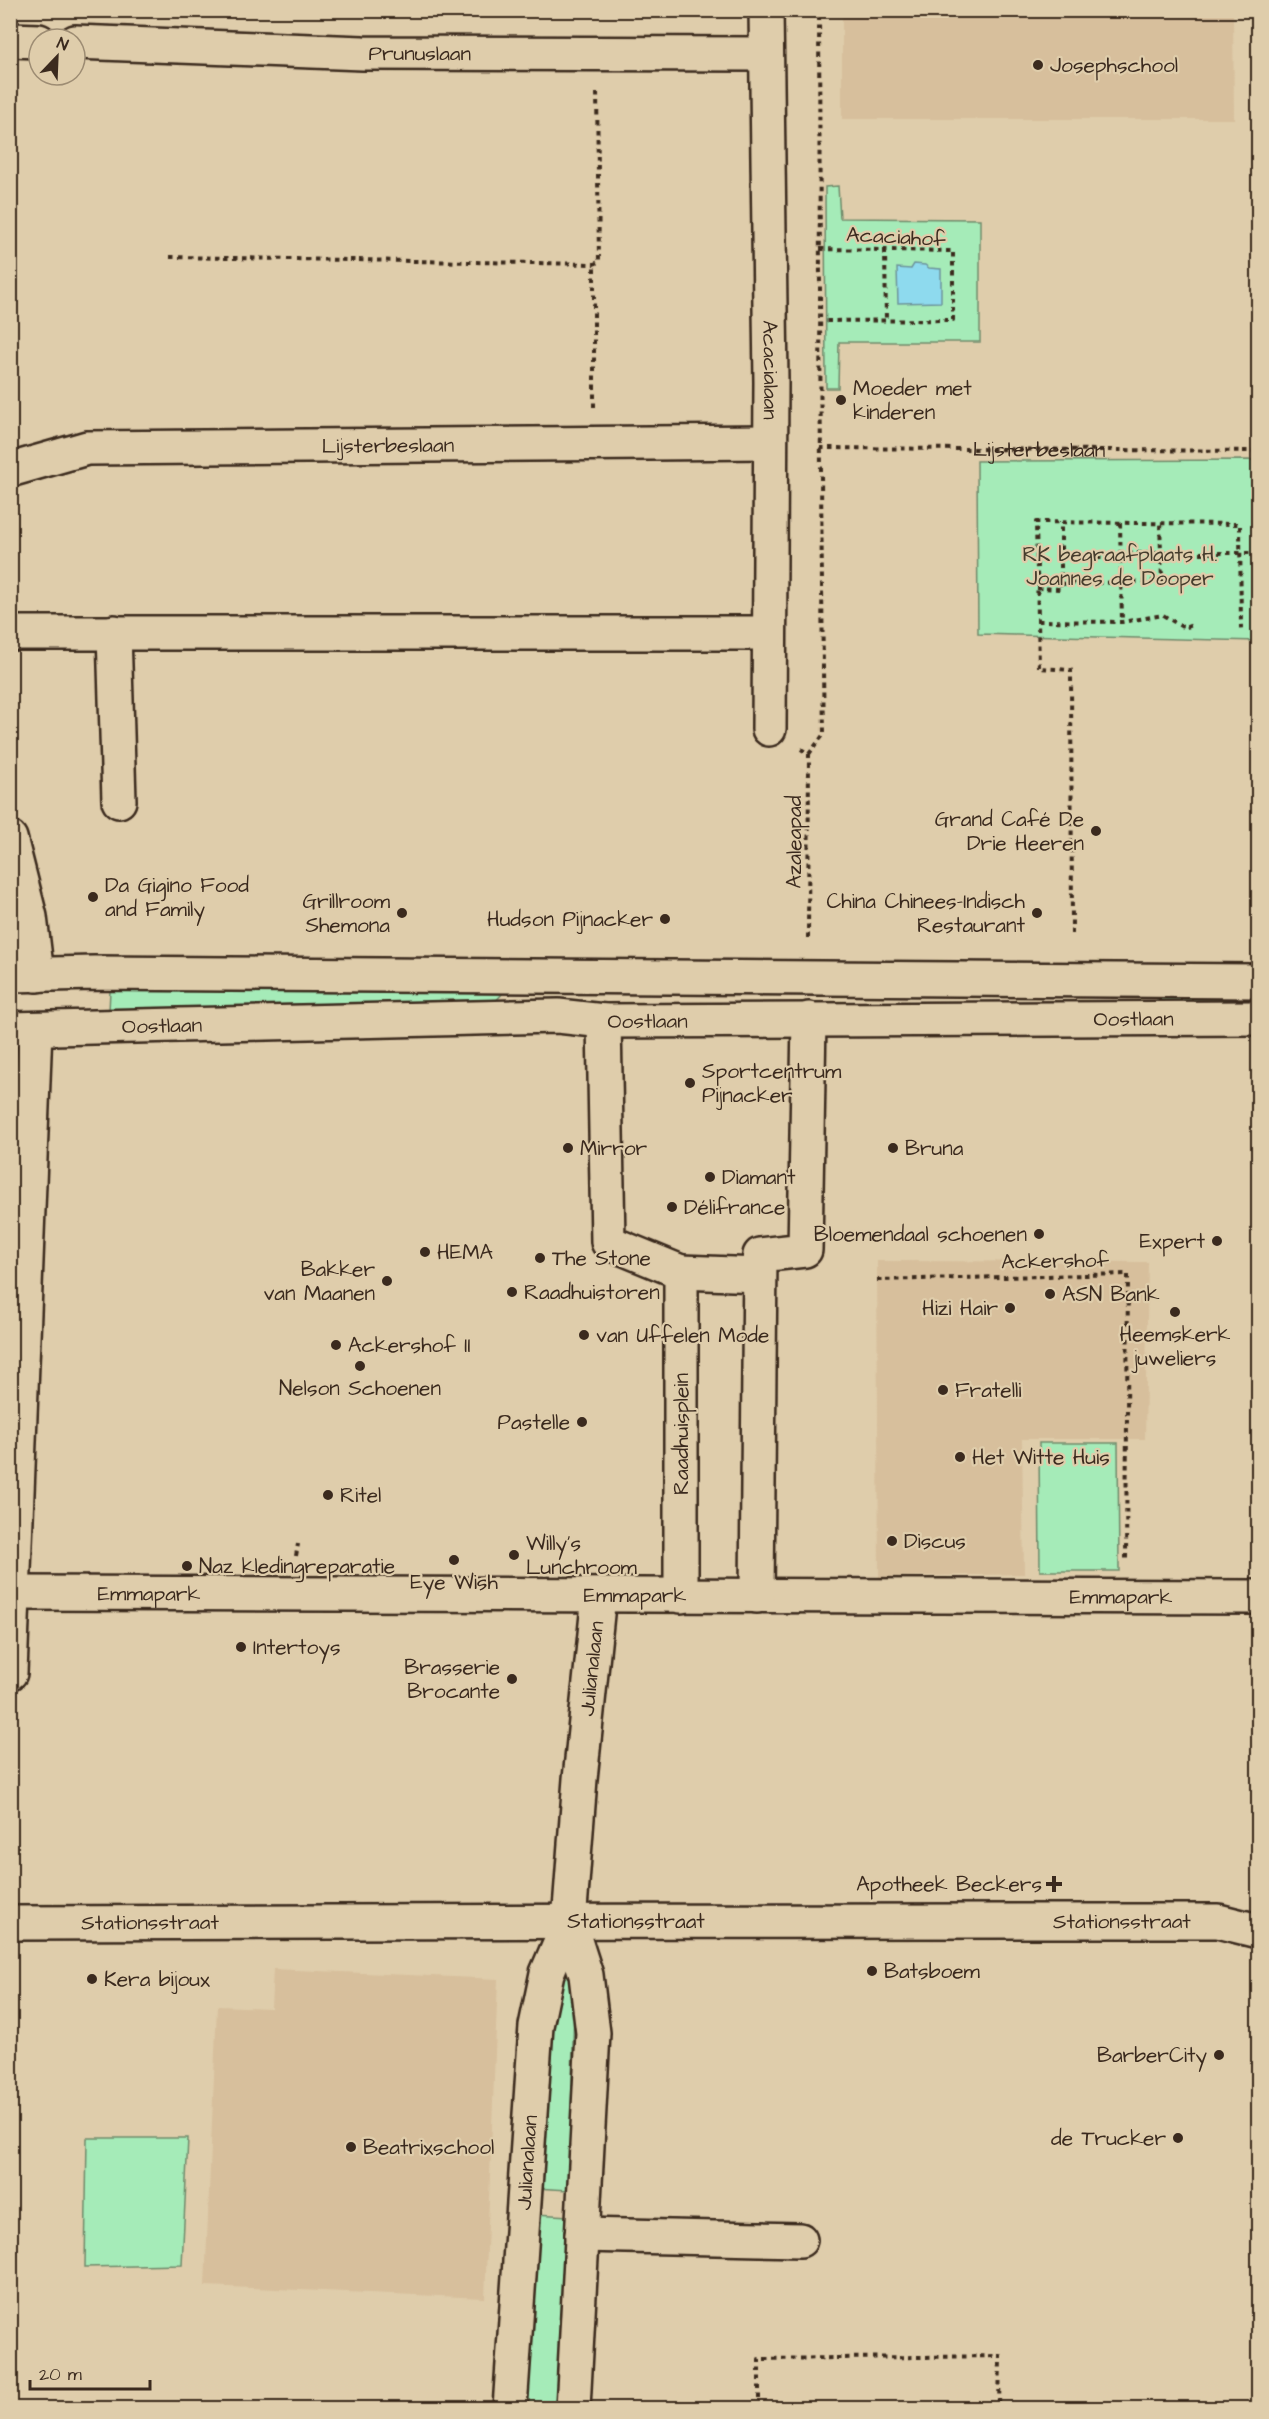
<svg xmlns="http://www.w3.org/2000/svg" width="1269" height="2419" font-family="'Architects Daughter',sans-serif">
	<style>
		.built { fill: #d7bf9c }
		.green { fill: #a5ebb8; stroke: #708a6b; stroke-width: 1.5 }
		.water { fill: #8edaee; stroke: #6d949b; stroke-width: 1.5 }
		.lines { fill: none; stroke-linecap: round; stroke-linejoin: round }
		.minor-casing { stroke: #3b2a1e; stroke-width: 38 }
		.major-casing { stroke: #3b2a1e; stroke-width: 38 }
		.path { stroke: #3b2a1e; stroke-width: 4; stroke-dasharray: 4.5 4.5; stroke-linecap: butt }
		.minor { stroke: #dfcdab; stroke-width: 33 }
		.major { stroke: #dfcdab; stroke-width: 33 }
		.poi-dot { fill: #3b2a1e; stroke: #dfcdab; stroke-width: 2 }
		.labels { text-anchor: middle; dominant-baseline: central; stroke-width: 4.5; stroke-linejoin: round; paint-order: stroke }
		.street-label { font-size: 21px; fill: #3b2a1e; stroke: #dfcdab }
		.poi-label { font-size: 21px; fill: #3b2a1e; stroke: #dfcdab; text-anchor: start }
		.park-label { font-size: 21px; fill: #463d2d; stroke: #dfcdab }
	</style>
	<rect width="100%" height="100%" fill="#dfcdab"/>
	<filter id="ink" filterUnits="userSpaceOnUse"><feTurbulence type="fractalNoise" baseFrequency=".0167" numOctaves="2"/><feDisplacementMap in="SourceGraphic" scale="12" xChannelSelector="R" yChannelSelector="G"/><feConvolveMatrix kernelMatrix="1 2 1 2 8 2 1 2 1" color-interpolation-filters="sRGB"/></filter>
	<g filter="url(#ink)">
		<path class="built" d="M 842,11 L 1233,11 L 1234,119 L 842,119 Z
			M 877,1261 L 1148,1262 L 1145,1439 L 1022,1439 L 1024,1574 L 879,1577 Z
			M 273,1969 L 498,1979 L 485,2298 L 205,2286 L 217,2006 L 271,2008 Z"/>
		<path class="green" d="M 838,186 L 840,218 L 980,219 L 980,342 L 839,342 L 838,388 L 826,388 L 825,187 Z
			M 1258,460 L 1258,641 L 978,634 L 977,461 Z
			M 1258,985 L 1258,1006 L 1151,1006 L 1171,986 Z
			M 110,991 L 505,991 L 487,1010 L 109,1011 Z
			M 1039,1443 L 1118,1443 L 1119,1571 L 1040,1571 Z
			M 554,1969 L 575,1970 L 569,2190 L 534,2188 Z
			M 87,2138 L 188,2138 L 182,2265 L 85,2267 Z
			M 535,2214 L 569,2216 L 559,2408 L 526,2408 Z"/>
		<path class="water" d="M 914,264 L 925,265 L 929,268 L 941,269 L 941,302 L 898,303 L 897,268 L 911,269 Z"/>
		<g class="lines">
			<defs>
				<g id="minor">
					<path id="s2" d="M 766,10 L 771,382 L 769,729"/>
					<path d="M 10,40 L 39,41"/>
					<path id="s3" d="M 75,42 L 363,53 L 765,54"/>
					<path id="s4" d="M 10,470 L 87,448 L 770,442"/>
					<path d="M 114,632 L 119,801"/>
					<path d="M 10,633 L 768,633"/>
					<path d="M 10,838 L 30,917 L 37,975"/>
					<path d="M 604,1021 L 608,1242 L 681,1272 L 681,1596"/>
					<path d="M 681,1272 L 759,1275"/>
					<path id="s5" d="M 13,1593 L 1258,1597"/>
					<path d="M 757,1596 L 760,1255 L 805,1250 L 809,1019"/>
					<path d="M 10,1673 L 35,1029"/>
					<path d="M 569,1922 L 586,1975 L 593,2033 L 573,2408"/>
					<path id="s6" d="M 10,1923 C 413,1920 815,1922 1218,1921 L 1258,1931"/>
					<path d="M 582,2235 L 800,2240"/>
					<path id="s7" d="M 510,2408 L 536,2026 L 547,1973 L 569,1922 L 580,1779 L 599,1595"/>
				</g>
				<g id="major">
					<path d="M 10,975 L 94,973 L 1258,981"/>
					<path id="s8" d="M 10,1029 L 558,1016 L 604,1021 L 1258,1018"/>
				</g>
			</defs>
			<use href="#minor" class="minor-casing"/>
			<use href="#major" class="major-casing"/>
			<g class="path">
				<path d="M 820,249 L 953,251 L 953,320 L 822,321"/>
				<path d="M 885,250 L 886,321"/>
				<path d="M 170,257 L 594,264 L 599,262 L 597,89"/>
				<path d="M 594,407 L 594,264"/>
				<path id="s1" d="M 820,448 L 1258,451"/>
				<path d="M 1120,523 L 1122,622"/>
				<path d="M 1061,558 L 1110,558 L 1110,553 L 1258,553"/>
				<path d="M 1061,584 L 1162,581 L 1160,523"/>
				<path d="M 1037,588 L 1061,589 L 1061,522"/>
				<path d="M 1038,621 L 1122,622 L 1163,615 L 1184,628 L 1195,624"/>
				<path d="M 801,749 L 809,754 L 808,940"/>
				<path d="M 809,754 L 824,734 C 820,493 820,252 819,10"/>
				<path d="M 1072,934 L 1071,670 L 1039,668 L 1036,522 L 1240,524 L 1241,630"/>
				<path d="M 877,1280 L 1128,1274 L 1126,1559"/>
				<path d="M 296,1556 L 298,1544"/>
				<path d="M 759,2408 L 759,2359 L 1000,2356 L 999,2408"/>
			</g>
			<use href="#minor" class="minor"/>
			<use href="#major" class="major"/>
		</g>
	</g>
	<g class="poi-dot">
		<circle cx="1038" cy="65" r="6"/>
		<circle cx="841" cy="400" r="6"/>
		<circle cx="1096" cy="831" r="6"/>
		<circle cx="93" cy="897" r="6"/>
		<circle cx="402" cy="913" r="6"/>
		<circle cx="1037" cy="913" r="6"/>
		<circle cx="665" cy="919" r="6"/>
		<circle cx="690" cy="1083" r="6"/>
		<circle cx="568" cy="1148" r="6"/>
		<circle cx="893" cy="1148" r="6"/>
		<circle cx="710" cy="1177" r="6"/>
		<circle cx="672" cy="1207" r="6"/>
		<circle cx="1039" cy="1234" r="6"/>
		<circle cx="1217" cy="1241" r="6"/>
		<circle cx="425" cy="1252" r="6"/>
		<circle cx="540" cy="1258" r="6"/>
		<circle cx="387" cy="1281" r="6"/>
		<circle cx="512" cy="1292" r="6"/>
		<circle cx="1050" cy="1294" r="6"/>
		<circle cx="1010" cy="1308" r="6"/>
		<circle cx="1175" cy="1312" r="6"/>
		<circle cx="584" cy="1335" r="6"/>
		<circle cx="336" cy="1345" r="6"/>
		<circle cx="360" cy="1366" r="6"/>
		<circle cx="943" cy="1390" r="6"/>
		<circle cx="582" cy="1422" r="6"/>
		<circle cx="960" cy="1457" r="6"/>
		<circle cx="328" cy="1495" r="6"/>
		<circle cx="892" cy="1541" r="6"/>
		<circle cx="514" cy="1555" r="6"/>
		<circle cx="454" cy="1560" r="6"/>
		<circle cx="187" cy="1566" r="6"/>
		<circle cx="241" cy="1647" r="6"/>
		<circle cx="512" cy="1679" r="6"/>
		<path d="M1051 1875h6v6h6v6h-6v6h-6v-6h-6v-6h6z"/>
		<circle cx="872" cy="1971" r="6"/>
		<circle cx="92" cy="1979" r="6"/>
		<circle cx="1219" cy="2055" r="6"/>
		<circle cx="1178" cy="2138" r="6"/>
		<circle cx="351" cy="2147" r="6"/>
	</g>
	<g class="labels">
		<g class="street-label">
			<text stroke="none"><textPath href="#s3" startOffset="345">Prunuslaan</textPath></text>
			<text transform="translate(896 237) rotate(3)">Acaciahof</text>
			<text stroke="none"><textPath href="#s2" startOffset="360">Acacialaan</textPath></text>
			<text stroke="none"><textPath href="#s4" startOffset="381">Lijsterbeslaan</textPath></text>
			<text stroke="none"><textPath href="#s1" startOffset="219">Lijsterbeslaan</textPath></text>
			<text transform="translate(794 842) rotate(-90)">Azaleapad</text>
			<text stroke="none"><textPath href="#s8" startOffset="1124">Oostlaan</textPath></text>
			<text stroke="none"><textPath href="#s8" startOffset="638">Oostlaan</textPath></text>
			<text stroke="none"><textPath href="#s8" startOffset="152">Oostlaan</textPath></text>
			<text transform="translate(1055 1261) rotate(-1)">Ackershof</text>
			<text transform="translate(681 1434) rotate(-90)">Raadhuisplein</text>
			<text stroke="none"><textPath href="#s5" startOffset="136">Emmapark</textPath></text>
			<text stroke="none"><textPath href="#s5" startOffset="622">Emmapark</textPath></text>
			<text stroke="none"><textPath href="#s5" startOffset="1108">Emmapark</textPath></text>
			<text stroke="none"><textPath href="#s7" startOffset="747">Julianalaan</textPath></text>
			<text stroke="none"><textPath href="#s6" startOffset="1112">Stationsstraat</textPath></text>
			<text stroke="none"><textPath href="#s6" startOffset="140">Stationsstraat</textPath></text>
			<text stroke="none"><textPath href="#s6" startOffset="626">Stationsstraat</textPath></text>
			<text stroke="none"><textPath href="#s7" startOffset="246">Julianalaan</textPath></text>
		</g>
		<g class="poi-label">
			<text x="1050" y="65">Josephschool</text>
			<text x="853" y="388">Moeder met<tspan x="853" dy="24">kinderen</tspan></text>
			<text x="1084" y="819" text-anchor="end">Grand Café De<tspan x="1084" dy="24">Drie Heeren</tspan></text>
			<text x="105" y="885">Da Gigino Food<tspan x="105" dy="24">and Family</tspan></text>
			<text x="390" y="901" text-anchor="end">Grillroom<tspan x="390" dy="24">Shemona</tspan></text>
			<text x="1025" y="901" text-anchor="end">China Chinees-Indisch<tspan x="1025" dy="24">Restaurant</tspan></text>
			<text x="653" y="919" text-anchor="end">Hudson Pijnacker</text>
			<text x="702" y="1071">Sportcentrum<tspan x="702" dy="24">Pijnacker</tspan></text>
			<text x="580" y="1148">Mirror</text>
			<text x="905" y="1148">Bruna</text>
			<text x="722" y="1177">Diamant</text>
			<text x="684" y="1207">Délifrance</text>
			<text x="1027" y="1234" text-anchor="end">Bloemendaal schoenen</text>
			<text x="1205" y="1241" text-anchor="end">Expert</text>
			<text x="437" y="1252">HEMA</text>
			<text x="552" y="1258">The Stone</text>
			<text x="375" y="1269" text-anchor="end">Bakker<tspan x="375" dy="24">van Maanen</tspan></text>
			<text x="524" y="1292">Raadhuistoren</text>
			<text x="1062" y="1294">ASN Bank</text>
			<text x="998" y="1308" text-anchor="end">Hizi Hair</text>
			<text x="1175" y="1334" text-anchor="middle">Heemskerk<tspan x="1175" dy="24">juweliers</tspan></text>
			<text x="596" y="1335">van Uffelen Mode</text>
			<text x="348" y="1345">Ackershof II</text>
			<text x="360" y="1388" text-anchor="middle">Nelson Schoenen</text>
			<text x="955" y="1390">Fratelli</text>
			<text x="570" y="1422" text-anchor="end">Pastelle</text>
			<text x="972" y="1457">Het Witte Huis</text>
			<text x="340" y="1495">Ritel</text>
			<text x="904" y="1541">Discus</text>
			<text x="526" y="1543">Willy's<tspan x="526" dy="24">Lunchroom</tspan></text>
			<text x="199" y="1566">Naz kledingreparatie</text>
			<text x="454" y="1582" text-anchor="middle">Eye Wish</text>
			<text x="253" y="1647">Intertoys</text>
			<text x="500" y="1667" text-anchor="end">Brasserie<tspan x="500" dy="24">Brocante</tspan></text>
			<text x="1042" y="1884" text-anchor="end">Apotheek Beckers</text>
			<text x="884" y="1971">Batsboem</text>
			<text x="104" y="1979">Kera bijoux</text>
			<text x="1207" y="2055" text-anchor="end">BarberCity</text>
			<text x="1166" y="2138" text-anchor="end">de Trucker</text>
			<text x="363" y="2147">Beatrixschool</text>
		</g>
		<g class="park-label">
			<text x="1120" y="554">RK begraafplaats H.<tspan x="1120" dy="24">Joannes de Dooper</tspan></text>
		</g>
	</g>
	<rect width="1269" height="2419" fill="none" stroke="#dfcdab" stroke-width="36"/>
	<rect x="18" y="18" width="1233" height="2383" fill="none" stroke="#3b2a1e" stroke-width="2" filter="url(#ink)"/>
	<g transform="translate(57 57) rotate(23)"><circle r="28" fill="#dfcdab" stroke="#9d8c73" stroke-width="1.5"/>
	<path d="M0-4.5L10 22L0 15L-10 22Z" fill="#3b2a1e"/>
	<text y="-9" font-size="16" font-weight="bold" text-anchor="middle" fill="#3b2a1e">N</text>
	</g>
	<path d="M30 2380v9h120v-9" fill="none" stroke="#3b2a1e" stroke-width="3"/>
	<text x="39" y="2380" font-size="18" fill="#3b2a1e" stroke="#dfcdab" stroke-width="4.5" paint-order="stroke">20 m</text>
</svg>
